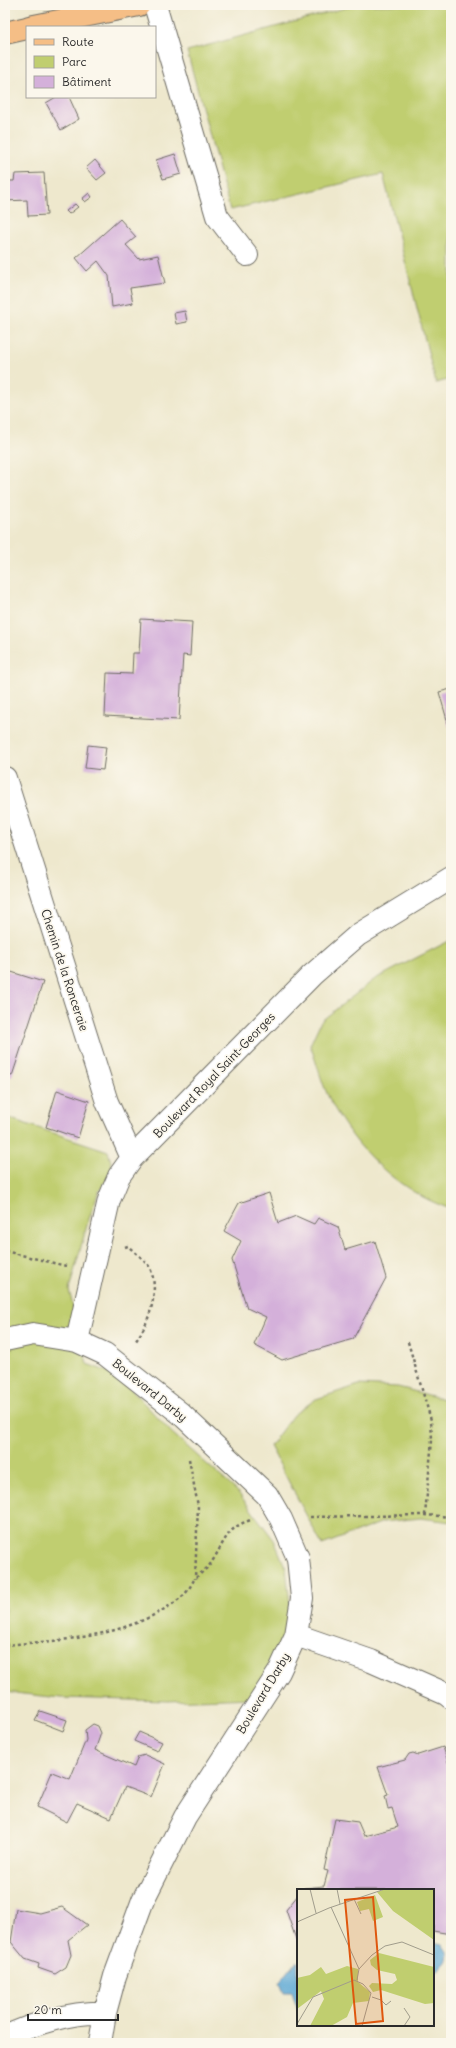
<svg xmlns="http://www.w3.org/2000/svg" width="456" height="2048" font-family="Delius,sans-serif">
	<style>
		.green { fill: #c0ce6f; stroke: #767c4d }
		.water { fill: #5ca7d4; stroke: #446980 }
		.building { fill: #d4b0da }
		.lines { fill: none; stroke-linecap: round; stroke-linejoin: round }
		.minor-casing { stroke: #6f6d64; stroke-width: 24 }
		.major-casing { stroke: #6f6d64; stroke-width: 24 }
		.path { stroke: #6f6d64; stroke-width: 2.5; stroke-dasharray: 3 3; stroke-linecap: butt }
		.minor { stroke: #fff; stroke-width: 22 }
		.major { stroke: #f5be86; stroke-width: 22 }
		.labels { text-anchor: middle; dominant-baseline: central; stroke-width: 3.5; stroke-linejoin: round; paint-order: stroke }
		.street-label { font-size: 12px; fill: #2b2b2b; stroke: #fbf7ec }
		.inset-road { fill: none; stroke: #a09c8c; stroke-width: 1 }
		.view { fill: #df570e; fill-opacity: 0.15; stroke: #df570e; stroke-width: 2 }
		.inset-edge { fill: none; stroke: #2b2b2b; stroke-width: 2 }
	</style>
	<rect width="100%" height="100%" fill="#fbf7ec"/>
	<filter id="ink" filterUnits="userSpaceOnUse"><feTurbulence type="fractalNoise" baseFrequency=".025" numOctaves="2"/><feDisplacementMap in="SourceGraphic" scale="8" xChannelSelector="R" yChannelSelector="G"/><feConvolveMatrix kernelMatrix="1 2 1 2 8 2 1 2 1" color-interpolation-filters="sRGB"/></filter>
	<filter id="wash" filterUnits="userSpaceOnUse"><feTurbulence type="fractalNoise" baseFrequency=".012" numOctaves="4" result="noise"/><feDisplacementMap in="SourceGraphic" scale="16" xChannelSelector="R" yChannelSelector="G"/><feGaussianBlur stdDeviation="0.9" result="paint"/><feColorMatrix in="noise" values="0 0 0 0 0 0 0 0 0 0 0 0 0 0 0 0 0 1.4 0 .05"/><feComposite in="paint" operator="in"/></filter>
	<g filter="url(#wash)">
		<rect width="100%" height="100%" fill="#eee8cd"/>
		<path class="green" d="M 356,5 L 451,5 L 451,379 L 436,383 L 383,174 L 230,210 L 187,51 Z
			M 451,940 L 451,1209 C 399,1192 356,1150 331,1102 C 322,1085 317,1063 310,1045 L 321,1021 L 375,979 Z
			M 5,1117 L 108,1151 L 113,1170 L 98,1193 L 87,1225 L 69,1290 L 87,1364 L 111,1373 L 127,1385 L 172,1433 L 237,1491 L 274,1540 L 286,1569 L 290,1604 L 284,1639 L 253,1698 L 167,1701 L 61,1698 L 5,1692 Z
			M 359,1385 L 398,1387 L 451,1401 L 451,1522 L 421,1518 L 383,1522 L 322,1545 L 270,1446 L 293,1415 L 316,1399 Z"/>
		<path class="water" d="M 433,1943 L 442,1945 L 448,1954 L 447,1961 L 433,1976 Z
			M 296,1962 L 298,1962 L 298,2011 L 292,1992 L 284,1992 L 280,1982 Z"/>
		<g id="blocks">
			<path class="building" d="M 56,97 L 69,97 L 79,119 L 61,130 L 46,103 Z
				M 175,154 L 181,174 L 163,179 L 156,160 Z
				M 95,160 L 106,173 L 97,180 L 86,168 Z
				M 44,173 L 47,215 L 28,216 L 27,200 L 5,201 L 5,181 L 14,181 L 15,174 Z
				M 89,193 L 92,197 L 85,202 L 82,199 Z
				M 75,204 L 78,207 L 69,214 L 66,211 Z
				M 120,219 L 136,237 L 126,245 L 139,259 L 158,255 L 165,283 L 130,288 L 133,303 L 112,307 L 109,276 L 98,261 L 87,271 L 76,258 Z
				M 185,311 L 187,322 L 176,324 L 174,313 Z
				M 141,619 L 192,622 L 190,656 L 183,655 L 179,720 L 105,716 L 107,673 L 132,674 L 133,653 L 139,653 Z
				M 451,689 L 451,726 L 449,727 L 439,692 Z
				M 88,745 L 106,747 L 103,770 L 85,768 Z
				M 5,970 L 43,982 L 12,1076 L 5,1074 Z
				M 57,1090 L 89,1101 L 78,1138 L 46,1127 Z
				M 269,1193 L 278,1223 L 296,1216 L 314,1224 L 318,1218 L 338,1227 L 345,1250 L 375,1241 L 386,1278 L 353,1339 L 282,1360 L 254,1345 L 266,1317 L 247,1308 L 232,1260 L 241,1241 L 224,1231 L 239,1203 Z
				M 40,1711 L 67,1720 L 63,1731 L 35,1720 Z
				M 93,1724 L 98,1726 L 101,1733 L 95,1750 L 134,1767 L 138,1757 L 145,1755 L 165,1764 L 151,1797 L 125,1787 L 111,1818 L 77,1803 L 67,1822 L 37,1807 L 52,1772 L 70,1779 L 86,1740 L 85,1730 Z
				M 139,1732 L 162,1742 L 157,1751 L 134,1741 Z
				M 443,1747 L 451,1771 L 451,1934 L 433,1931 L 433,1890 L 302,1890 L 304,1888 L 324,1886 L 328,1871 L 324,1870 L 335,1819 L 358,1822 L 364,1836 L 398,1827 L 392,1808 L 388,1809 L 385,1796 L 388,1795 L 378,1767 L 405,1760 L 409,1754 L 413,1753 L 418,1755 Z
				M 298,1895 L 298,1945 L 286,1910 Z
				M 62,1907 L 87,1925 L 68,1940 L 71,1955 L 66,1967 L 55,1974 L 38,1968 L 39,1964 L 25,1959 L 11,1942 L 16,1909 L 40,1913 Z"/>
		</g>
	</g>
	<g filter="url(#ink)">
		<use href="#blocks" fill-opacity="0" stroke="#6f6d64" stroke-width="1"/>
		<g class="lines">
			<defs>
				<path id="minor" d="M 155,5 L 217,216 L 247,255
					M 5,778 L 107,1102 L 132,1158
					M 5,1340 L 33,1334 L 77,1341 L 105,1354 L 180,1413 L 267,1495 L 281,1519 L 298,1558 L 302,1598 L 296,1635 L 279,1672 L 185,1817 L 143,1900 L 115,1976 L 105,2013 L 100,2043
					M 77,1341 L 109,1200 L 119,1176 L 132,1158 L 312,975 L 358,935 L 451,878
					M 296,1635 L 371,1661 L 446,1694 L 451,1698
					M 5,2037 C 33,2024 73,2011 105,2013"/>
				<path id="major" d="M 29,27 L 139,5
					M 5,33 L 27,28"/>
			</defs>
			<use href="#minor" class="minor-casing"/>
			<use href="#major" class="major-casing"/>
			<path class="path" d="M 125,1247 L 128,1246 C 134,1252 146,1260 150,1268 C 160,1291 149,1324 135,1342
				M 5,1251 L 66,1266
				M 408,1342 L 431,1420 L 432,1440 L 425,1515
				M 189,1459 L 198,1506 L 195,1579
				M 310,1517 L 425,1515 L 451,1517
				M 5,1645 C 67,1640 134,1637 184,1595 C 188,1591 191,1585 194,1580 C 200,1573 209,1568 213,1560 C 225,1541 227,1527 251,1520"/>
			<use href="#minor" class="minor"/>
			<use href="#major" class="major"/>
		</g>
	</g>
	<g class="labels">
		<g class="street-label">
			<text transform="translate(65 970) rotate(72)">Chemin de la Ronceraie</text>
			<text transform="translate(214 1075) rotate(-46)">Boulevard Royal Saint-Georges</text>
			<text transform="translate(150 1390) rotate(39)">Boulevard Darby</text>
			<text transform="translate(263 1693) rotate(-59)">Boulevard Darby</text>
		</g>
	</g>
	<g transform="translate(297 1889)">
		<rect width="137" height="137" fill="#eee8cd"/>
		<path d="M 88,0 L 137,0 L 137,51 L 96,22 L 80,3 ZM 78,6 L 86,28 L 76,32 L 72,20 L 63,22 L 60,13 ZM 82,64 L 137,78 L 137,114 L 128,115 L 84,101 L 76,103 L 72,97 L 75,94 L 95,95 L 100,91 L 98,85 L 80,81 L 74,76 L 73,71 ZM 50,77 L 61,80 L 61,93 L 73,103 L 72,112 L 56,114 L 50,128 L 34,137 L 13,137 L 27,110 L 24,102 L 0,120 L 0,89 L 13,86 L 24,78 L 29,85 Z" fill="#c0ce6f"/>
		<path class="inset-road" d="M 13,0 L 19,24M 40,0 L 43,15M 57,10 L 64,25M 34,18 L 62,80M 0,33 L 32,19 L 88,0M 60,91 L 62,80 L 75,66 L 88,57 L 105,53 L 137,66M 75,108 L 84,111 L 89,116 L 94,112M 0,135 L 16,108 L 57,91 L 66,95 L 74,104 L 65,137M 107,137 L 113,128 L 107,119"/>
		<path class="view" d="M 76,8 L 86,132 L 59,135 L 48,11 Z"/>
		<rect width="137" height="137" class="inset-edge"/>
	</g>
	<rect width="456" height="2048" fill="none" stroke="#fbf7ec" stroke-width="20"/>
	<rect x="26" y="26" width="130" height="72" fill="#fbf7ec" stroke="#a8a59f"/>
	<rect x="34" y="39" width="20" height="6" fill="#f5be86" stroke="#a8a59f"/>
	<text x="62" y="46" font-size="12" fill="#2b2b2b">Route</text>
	<rect x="34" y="56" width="20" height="12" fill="#c0ce6f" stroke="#a8a59f"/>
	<text x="62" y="66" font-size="12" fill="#2b2b2b">Parc</text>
	<rect x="34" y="76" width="20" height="12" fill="#d4b0da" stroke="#a8a59f"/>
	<text x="62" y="86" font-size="12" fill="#2b2b2b">Bâtiment</text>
	<path d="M28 2014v6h90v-6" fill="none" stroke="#2b2b2b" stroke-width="2"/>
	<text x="34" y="2014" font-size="12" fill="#2b2b2b" stroke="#fbf7ec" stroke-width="3" paint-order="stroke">20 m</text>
</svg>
